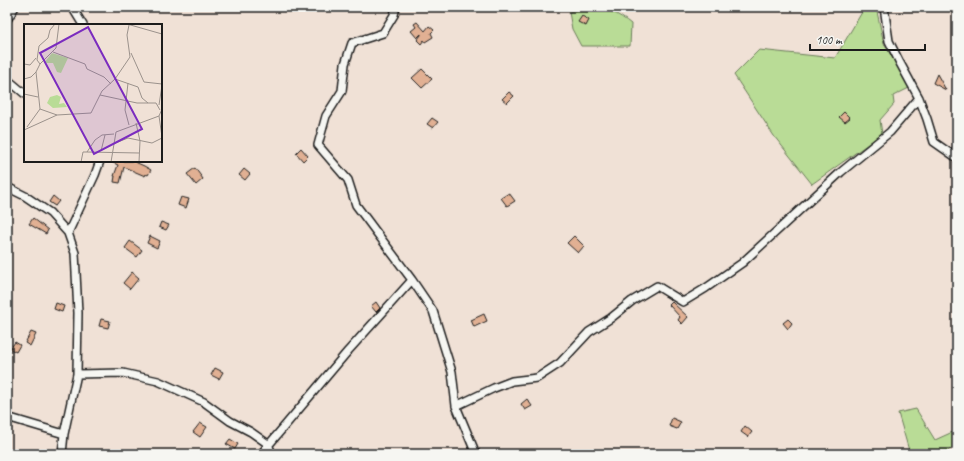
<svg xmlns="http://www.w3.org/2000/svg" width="964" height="461" font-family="Caveat,sans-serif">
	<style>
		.green { fill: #b9dc96; stroke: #6a7c59 }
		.building { fill: #e1b093; stroke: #1c1c1c }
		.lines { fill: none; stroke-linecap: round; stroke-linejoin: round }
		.minor-casing { stroke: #1c1c1c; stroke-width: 10 }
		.minor { stroke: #f6f6f2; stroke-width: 7 }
		.inset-road { fill: none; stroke: #9b928c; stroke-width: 1 }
		.view { fill: #7b2cbf; fill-opacity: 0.15; stroke: #7b2cbf; stroke-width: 2 }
		.inset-edge { fill: none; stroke: #1c1c1c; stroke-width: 2 }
	</style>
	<rect width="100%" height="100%" fill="#f0e1d6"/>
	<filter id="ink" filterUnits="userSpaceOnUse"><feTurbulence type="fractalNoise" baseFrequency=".025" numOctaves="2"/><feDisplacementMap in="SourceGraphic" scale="8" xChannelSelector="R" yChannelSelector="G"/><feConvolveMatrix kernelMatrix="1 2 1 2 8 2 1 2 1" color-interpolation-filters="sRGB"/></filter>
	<g filter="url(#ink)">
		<path class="green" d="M 589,7 C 605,7 619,14 631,24 L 630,46 L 581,46 L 572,29 L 569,12 Z
			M 865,7 L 876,7 L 884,44 L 911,87 L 893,96 L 894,104 L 880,120 L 882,134 L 812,184 L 774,136 L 734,75 L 759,50 L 835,58 Z
			M 916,409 L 935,440 L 957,430 L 957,445 L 943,454 L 910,454 L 898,413 Z"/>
		<path class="building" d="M 582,16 L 589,20 L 586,26 L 578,22 Z
			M 417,22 L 425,31 L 429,26 L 434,30 L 431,33 L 433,37 L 425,42 L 424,40 L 421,44 L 417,40 L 421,35 L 421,34 L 417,38 L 411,31 L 416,27 L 414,24 Z
			M 422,69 L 432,79 L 422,88 L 412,78 Z
			M 937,74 L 946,90 L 933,83 Z
			M 509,92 L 514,96 L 507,103 L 502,99 Z
			M 844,112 L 850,118 L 845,122 L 839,117 Z
			M 432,118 L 438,122 L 433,128 L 427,124 Z
			M 301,148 L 308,156 L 303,161 L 296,153 Z
			M 109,161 L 133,161 L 144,166 L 151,170 L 148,175 L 146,174 L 145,176 L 124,167 L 120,183 L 114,182 L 115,176 L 114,176 L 118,165 Z
			M 195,168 L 203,179 L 196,185 L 187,174 Z
			M 244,169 L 250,174 L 245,180 L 239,175 Z
			M 509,193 L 515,201 L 507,206 L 501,198 Z
			M 53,196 L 59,201 L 55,206 L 49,202 Z
			M 181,197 L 189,199 L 186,208 L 178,205 Z
			M 33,218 L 48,230 L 46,234 L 29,224 Z
			M 161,222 L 169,225 L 166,230 L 159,227 Z
			M 150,236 L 160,241 L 157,248 L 147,243 Z
			M 574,236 L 584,246 L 578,253 L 567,243 Z
			M 130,241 L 142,250 L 137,257 L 125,248 Z
			M 132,272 L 139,278 L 130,289 L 123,283 Z
			M 376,302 L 380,308 L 376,312 L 371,306 Z
			M 672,302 L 688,317 L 682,324 L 678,320 L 680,317 L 669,305 Z
			M 56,303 L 64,306 L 62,312 L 54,309 Z
			M 484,314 L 487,321 L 474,327 L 471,320 Z
			M 101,319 L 110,321 L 108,328 L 99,326 Z
			M 788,319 L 792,323 L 788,329 L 783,323 Z
			M 31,332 L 36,334 L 30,346 L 25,343 Z
			M 15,342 L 20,345 L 16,352 L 10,349 Z
			M 215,368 L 223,372 L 219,379 L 211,375 Z
			M 527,399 L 532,406 L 525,410 L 521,404 Z
			M 672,418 L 681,422 L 677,429 L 669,426 Z
			M 200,423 L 207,427 L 200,437 L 193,432 Z
			M 745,426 L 752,432 L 748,437 L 741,432 Z
			M 230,439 L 238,444 L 235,449 L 226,444 Z"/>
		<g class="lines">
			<defs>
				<path id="minor" d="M 72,7 L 83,25
					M 396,7 L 394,15 L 383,33 L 352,43 L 345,64 L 342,91 L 326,116 L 318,145 L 348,180 L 356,205 L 412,280 L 433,311 L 452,372 L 456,406 L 476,454
					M 884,7 L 889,41 L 900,63 L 919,98 L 927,119 L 934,142 L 957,158
					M 7,20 L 15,7
					M 7,79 L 25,94
					M 7,187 L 25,196 L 50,213 L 68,233 L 75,253 L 78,313 L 77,374 L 64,434 L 62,454
					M 68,233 L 95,175 L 100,161
					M 77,374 L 123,373 L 158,381 L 204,402 L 230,421 L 251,432 L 268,444 L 272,454
					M 456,406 L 494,388 L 512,381 L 537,378 L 560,363 L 589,332 L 611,318 L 632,301 L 657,286 L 683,302 L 706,288 L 742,263 L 841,172 L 890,132 L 919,98
					M 7,417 L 64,434
					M 261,454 L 348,351 L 412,280"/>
			</defs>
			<use href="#minor" class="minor-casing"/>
			<use href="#minor" class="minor"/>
		</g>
	</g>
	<g transform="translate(24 24)">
		<rect width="138" height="138" fill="#f0e1d6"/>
		<path d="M 28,29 L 44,34 L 37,49 L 33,48 L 29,39 L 20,39 ZM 33,71 L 37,73 L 35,80 L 40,79 L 43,83 L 29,84 L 23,79 L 26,73 Z" fill="#b9dc96"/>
		<path class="inset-road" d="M 103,0 L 138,10M 29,28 L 61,40 L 63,45 L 80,53 L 87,60M 107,29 L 120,58 L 138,60M 0,40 L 6,41 L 12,34M 16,40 L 32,24 L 35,0M 0,55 L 7,53 L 12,48M 91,55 L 114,63 L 118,74 L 124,79M 104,59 L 101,86 L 105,101M 0,70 L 14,73M 76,71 L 113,79 L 132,79 L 136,86M 135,81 L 138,61M 16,85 L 33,91M 135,92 L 138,113M 112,99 L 116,117 L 115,138M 3,103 L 16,85 L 12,48 L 16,40 L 13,36 L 15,22 L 24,14 L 26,6 L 31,0M 0,106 L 33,91 L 67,89 L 78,67 L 91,55 L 106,33 L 103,11 L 105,1M 89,120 L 104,114 L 128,119 L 138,114M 77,127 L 81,111M 63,128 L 115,129M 57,138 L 59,128 L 63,128 L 71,116 L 78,111 L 90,110M 87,138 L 92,108 L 135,92 L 138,85"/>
		<path class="view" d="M 64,3 L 118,105 L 70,130 L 16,29 Z"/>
		<rect width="138" height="138" class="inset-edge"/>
	</g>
	<rect width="964" height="461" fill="none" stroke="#f6f6f2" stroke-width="24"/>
	<rect x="12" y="12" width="940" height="437" fill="none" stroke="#1c1c1c" stroke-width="1.5" filter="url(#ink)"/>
	<path d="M810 44v6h115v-6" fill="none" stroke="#1c1c1c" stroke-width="2"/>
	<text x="816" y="44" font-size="12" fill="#1c1c1c" stroke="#f6f6f2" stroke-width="3" paint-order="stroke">100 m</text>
</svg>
